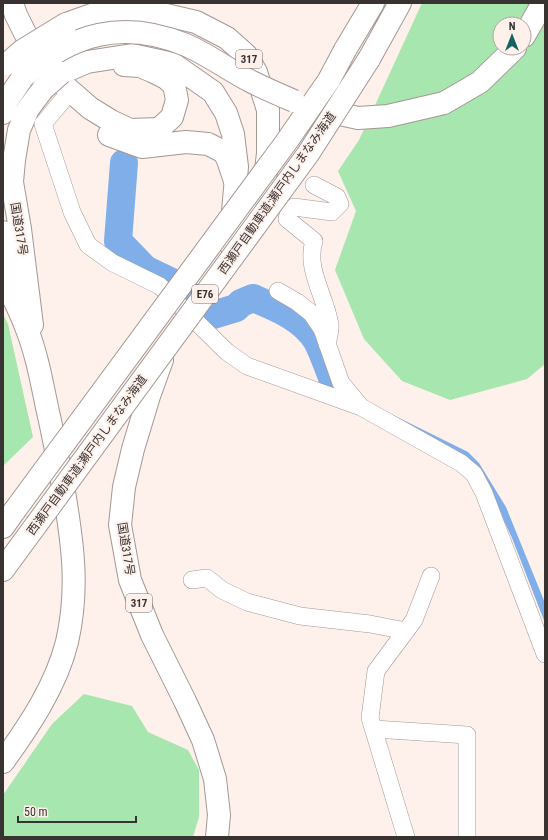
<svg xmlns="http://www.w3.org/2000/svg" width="548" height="840" font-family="'Roboto Condensed','Noto Sans JP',sans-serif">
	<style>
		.green { fill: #a7e6af; fill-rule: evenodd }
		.water { fill: #7faee9 }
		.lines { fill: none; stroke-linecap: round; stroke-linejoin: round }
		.river { stroke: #7faee9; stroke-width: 28 }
		.street-casing { stroke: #a49792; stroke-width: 18 }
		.secondary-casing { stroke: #a49792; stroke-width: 24 }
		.highway-casing { stroke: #a49792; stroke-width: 24 }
		.street { stroke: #fff; stroke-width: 17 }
		.secondary { stroke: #fff; stroke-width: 22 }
		.highway { stroke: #fff; stroke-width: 22 }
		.highway-bridge-casing { stroke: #a49792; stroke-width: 24; stroke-linecap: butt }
		.highway-bridge { stroke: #fff; stroke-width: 22 }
		.labels { text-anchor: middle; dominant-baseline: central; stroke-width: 4; stroke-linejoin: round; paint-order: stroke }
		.shield { fill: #fef0ea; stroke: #736c68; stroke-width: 1 }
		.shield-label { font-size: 11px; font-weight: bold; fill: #383331 }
		.street-label { font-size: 12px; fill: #383331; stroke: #fef0ea }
	</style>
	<rect width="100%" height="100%" fill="#fef0ea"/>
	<path class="green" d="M 422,3 L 545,3 L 545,364 L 527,379 L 450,400 L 402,381 L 364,339 L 335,270 L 356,211 L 338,171 L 359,140 ZM 500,24 L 524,24 L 524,48 L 500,48 Z
		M 3,314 L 8,324 L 33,437 L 3,466 Z
		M 84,694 L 132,706 L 148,732 L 188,750 L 199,770 L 199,817 L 193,837 L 3,837 L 3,795 L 52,724 Z"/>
	<path class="water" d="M 379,408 L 468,452 L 479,463 L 506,507 L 545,603 L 545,623 L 512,538 L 493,497 Z"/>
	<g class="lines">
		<path class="river" d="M 124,163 L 118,241 L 145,269 L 172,282 L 213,315 L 236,308 L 241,303 L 253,298 C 277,308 303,318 317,341 C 324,354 329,371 335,385"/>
		<defs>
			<path id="street" d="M 63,100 L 43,124 L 72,212 L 88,245 L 113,263 L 160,286 L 227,352 L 247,366 L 361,407 L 461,463 L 474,474 L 484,493 L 545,654
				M 314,185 L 337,197 L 340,204 L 332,212 L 294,207 L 289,211 L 287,219 L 314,241 C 305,269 326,297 330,325 C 331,331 328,338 327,344
				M 278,291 L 297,302 L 311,313 L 322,329 L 341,383 L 361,407
				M 192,580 L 207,578 L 222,590 L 247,602 L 300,616 L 370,624 L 406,631
				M 374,729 L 467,735 L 467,837
				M 406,837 L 370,718 L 376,671 L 414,620 L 431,576"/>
			<path id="secondary" d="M 12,3 L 16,15 L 26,35 L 59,81 L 90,108 L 111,121 L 130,130 L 159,129 L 172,117 L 177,100 L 174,85 L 166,78 L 152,71 L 140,66 L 124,65
				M 109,135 L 142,147 L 186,142 L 208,144 L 224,152 L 228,160 L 235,181"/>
			<path id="highway" d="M 66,24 L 97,13 L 127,10 L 166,15 L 196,22 L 227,38 L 246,55 L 256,72 L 268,110 L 268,153 L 263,198 L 247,220
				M 524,36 L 543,3
				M 345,50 L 373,3
				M 369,59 L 400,3
				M 61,73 L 87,62 L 132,55 L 173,64 L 213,92 L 226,113 L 233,134 L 237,167 L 230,244
				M 317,109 L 358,118 L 388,116 L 444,103 L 480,82 L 515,48
				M 3,113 L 8,99 L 23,77
				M 3,232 L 14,277
				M 3,277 C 11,294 20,310 26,327 C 37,354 42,384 48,412 C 54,438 59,465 64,492 C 73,545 79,589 67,642 C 56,686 29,726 3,762
				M 32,325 L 20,229 L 12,182 L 14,160 L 19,130 L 28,109 L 43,89
				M 162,360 L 149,396 L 133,449 L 124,487 L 120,525 L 130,580 L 152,635 L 185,701 L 203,740 L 215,779 L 219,815 L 217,837
				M 3,527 L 15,510
				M 3,570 L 36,525"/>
		</defs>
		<use href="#street" class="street-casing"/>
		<use href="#secondary" class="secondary-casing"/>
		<use href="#highway" class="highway-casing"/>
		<use href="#street" class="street"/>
		<use href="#secondary" class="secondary"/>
		<use href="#highway" class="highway"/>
		<defs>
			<path id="highway-bridge" d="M 7,64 L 22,51 L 66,24
				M 23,77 C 72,33 123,19 186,45 C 209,55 230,71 252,82 C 266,89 280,95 294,101
				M 43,89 L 61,73
				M 15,510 L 287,141 L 329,80 L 345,50
				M 36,525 L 308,154 L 369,59"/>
		</defs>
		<use href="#highway-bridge" class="highway-bridge-casing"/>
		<use href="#highway-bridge" class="highway-bridge"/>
	</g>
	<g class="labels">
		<g class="shield">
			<rect x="236" y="50" width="26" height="18" rx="3"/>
			<rect x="192" y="285" width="26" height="18" rx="3"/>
			<rect x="126" y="594" width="26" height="18" rx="3"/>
		</g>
		<g class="shield-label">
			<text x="249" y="59">317</text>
			<text x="205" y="294">E76</text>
			<text x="139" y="603">317</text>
		</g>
		<g class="street-label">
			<text transform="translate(277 193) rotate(-55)">西瀬戸自動車道;瀬戸内しまなみ海道</text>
			<text transform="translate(19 229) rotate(81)">国道317号</text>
			<text transform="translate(87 455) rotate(-54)">西瀬戸自動車道;瀬戸内しまなみ海道</text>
			<text transform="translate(126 549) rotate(81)">国道317号</text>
		</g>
	</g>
	<rect width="548" height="840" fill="none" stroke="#383331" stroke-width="8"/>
	<g transform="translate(512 36)"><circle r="19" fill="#fef0ea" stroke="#afa4a0"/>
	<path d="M0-3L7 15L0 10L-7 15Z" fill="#126362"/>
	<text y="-6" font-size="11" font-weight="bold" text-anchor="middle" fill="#383331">N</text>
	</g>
	<path d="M18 816v6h118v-6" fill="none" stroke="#383331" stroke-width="2"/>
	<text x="24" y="816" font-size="12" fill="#383331" stroke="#fef0ea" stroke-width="3" paint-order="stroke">50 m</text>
</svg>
